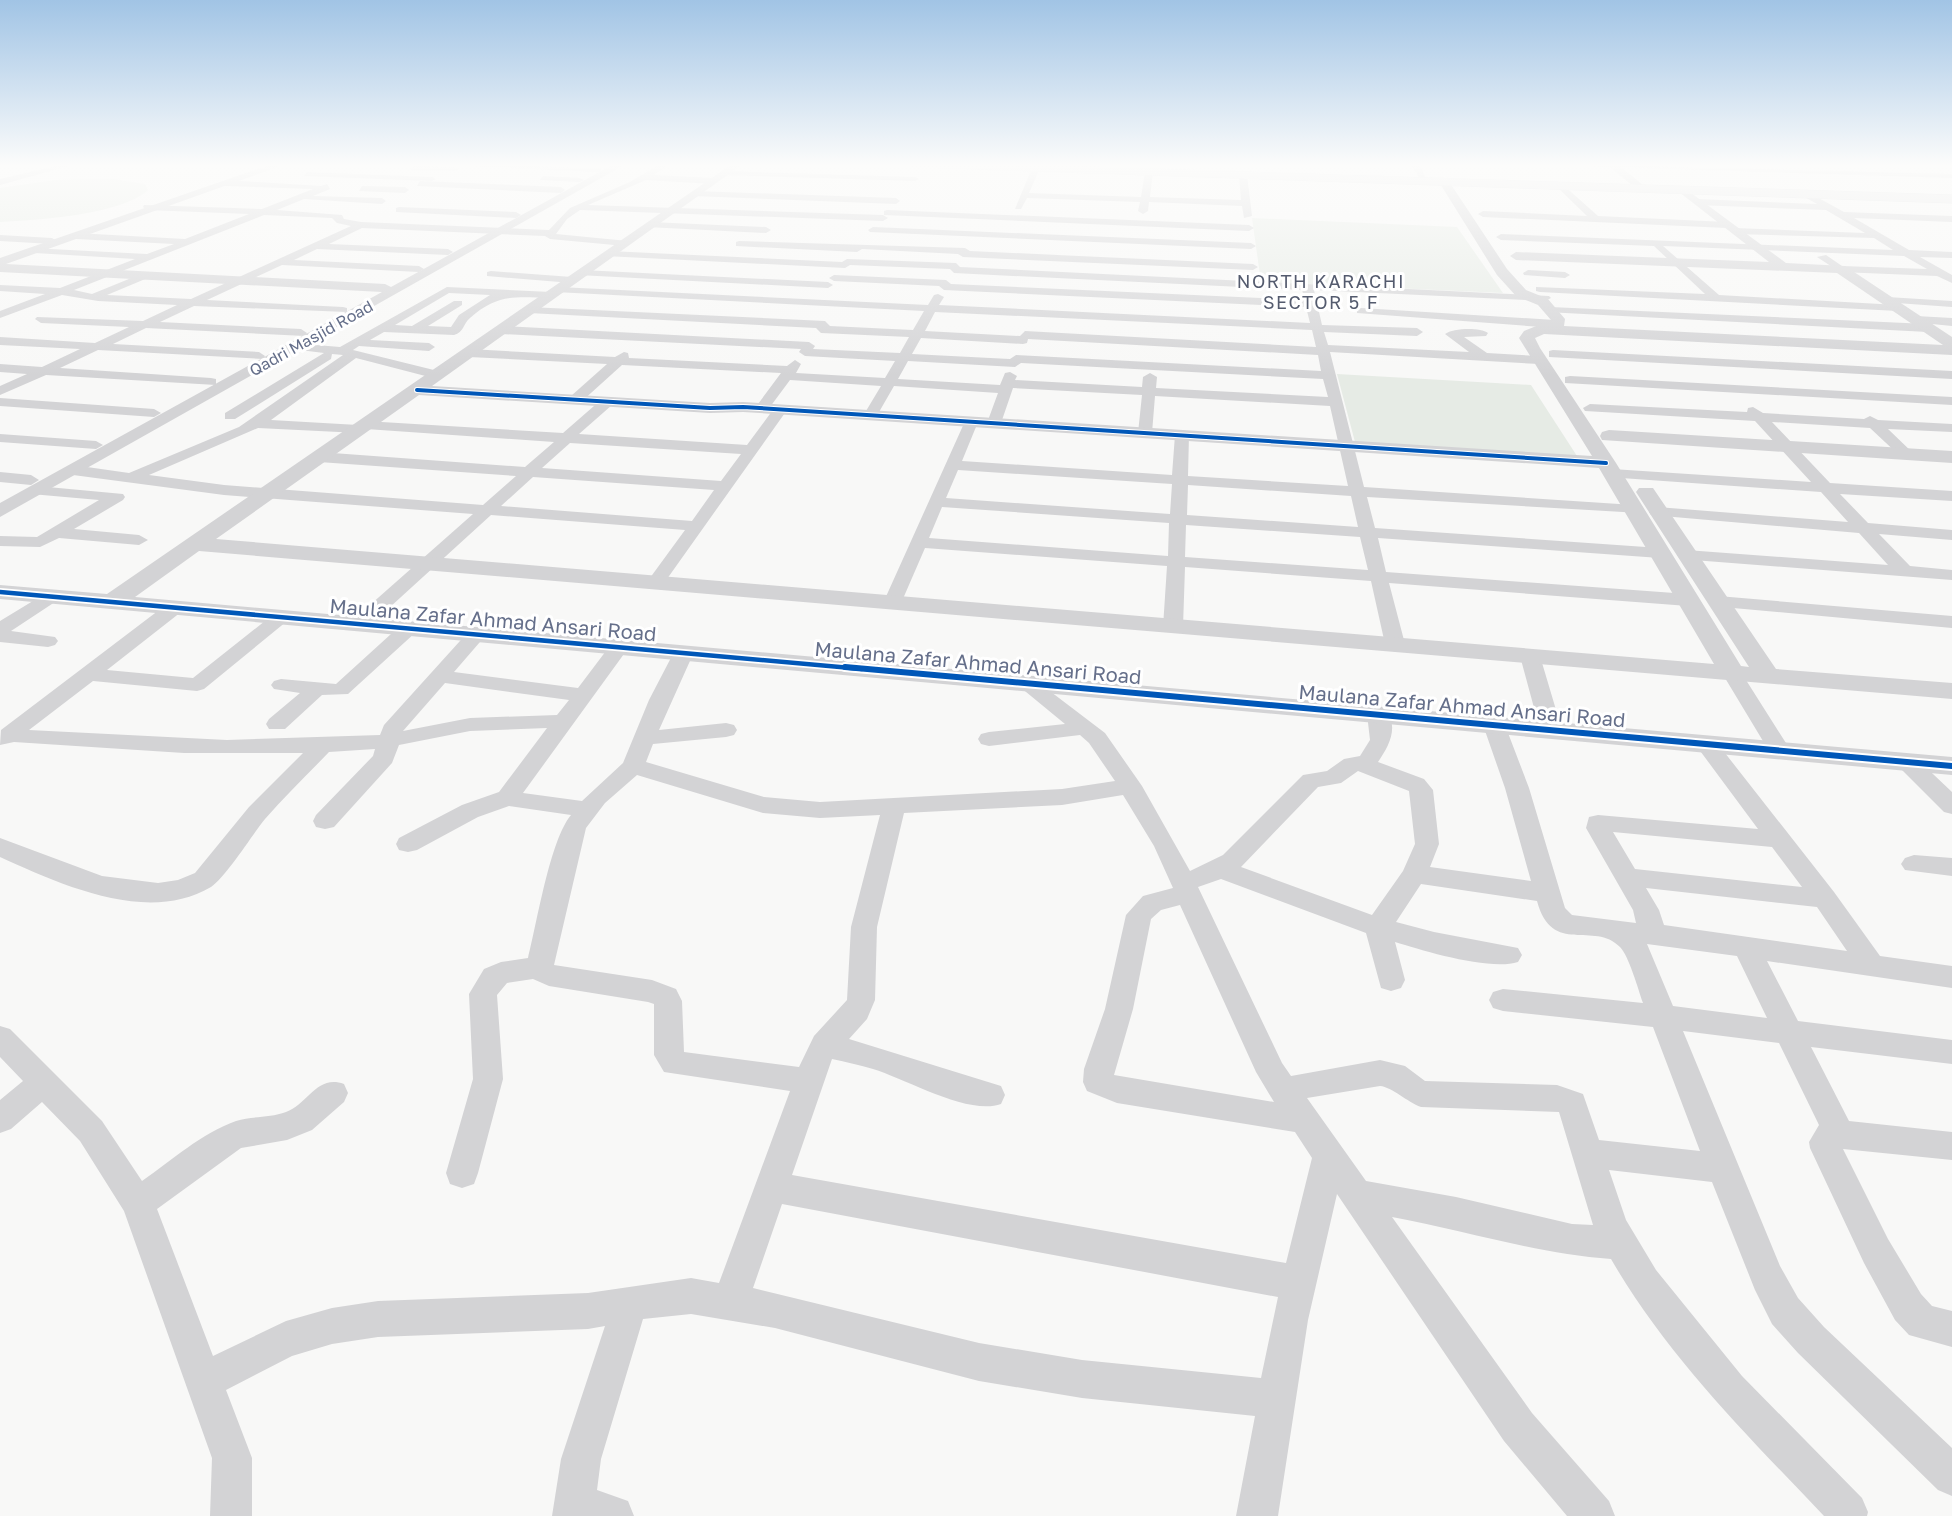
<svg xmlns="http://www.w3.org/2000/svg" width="1952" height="1516" font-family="'Golos Text',sans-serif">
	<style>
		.green { fill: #e6ebe5 }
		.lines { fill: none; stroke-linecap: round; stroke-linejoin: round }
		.secondary-casing { stroke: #d3d5d7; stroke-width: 1 }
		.minor { fill: #d3d3d5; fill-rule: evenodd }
		.tertiary { fill: #d3d3d5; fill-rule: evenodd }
		.secondary { fill: #e4e4e5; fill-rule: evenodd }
		.cycleway-far2-casing { stroke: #fff; stroke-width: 6 }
		.cycleway-far1-casing { stroke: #fff; stroke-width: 8 }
		.cycleway-casing { stroke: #fff; stroke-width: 10 }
		.cycleway-far2 { stroke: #0057b8; stroke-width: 4 }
		.cycleway-far1 { stroke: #0057b8; stroke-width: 4.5 }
		.cycleway { stroke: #0057b8; stroke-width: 6 }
		.labels { text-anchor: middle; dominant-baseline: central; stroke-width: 6; stroke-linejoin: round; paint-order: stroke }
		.far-street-label { font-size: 16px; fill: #656f8a; stroke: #fff }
		.far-neighbourhood-label { font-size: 18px; letter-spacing: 1.5px; fill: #545b6e; stroke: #fff }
		.street-label { font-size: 20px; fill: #656f8a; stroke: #fff }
	</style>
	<rect width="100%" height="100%" fill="#f8f8f7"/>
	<path class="green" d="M 114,179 L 145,184 L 148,190 C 121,215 37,220 0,222 L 0,188 L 55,180 Z
		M 1252,218 L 1457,227 L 1503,293 L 1261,282 Z
		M 1337,374 L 1531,385 L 1577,456 L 1355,442 Z"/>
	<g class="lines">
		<defs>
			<path id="secondary" d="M 908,164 L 1006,164 L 1952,195 L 1952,203 L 914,167 Z"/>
		</defs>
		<use href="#secondary" class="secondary-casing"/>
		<path class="minor" d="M 64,164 L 76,164 L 0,185 L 0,179 Z
			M 462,164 L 598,168 L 602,170 L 598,172 L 466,166 Z
			M 660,164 L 669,164 L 654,175 L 713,178 L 717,181 L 713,184 L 646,180 L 588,205 L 883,215 L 888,218 L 883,221 L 580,210 L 567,219 L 556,234 L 628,241 L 630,243 L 625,246 L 550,239 L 545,236 L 362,228 L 329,244 L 448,249 L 453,252 L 448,255 L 317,249 L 294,260 L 419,266 L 424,269 L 419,272 L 282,265 L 207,300 L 343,307 L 347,308 L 347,312 L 194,306 L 160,322 L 301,329 L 307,333 L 305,336 L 146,328 L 113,344 L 259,352 L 265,356 L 263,359 L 98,350 L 60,368 L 211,378 L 216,379 L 216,385 L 46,375 L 0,395 L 0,386 L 27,374 L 0,372 L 0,364 L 42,367 L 80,349 L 0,345 L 0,337 L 95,343 L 129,327 L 41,323 L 35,319 L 37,317 L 143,321 L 177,305 L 98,301 L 62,295 L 0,318 L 0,311 L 45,294 L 0,291 L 0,285 L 60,288 L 135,259 L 35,253 L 30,250 L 31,248 L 147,254 L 174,244 L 76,239 L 71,236 L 76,233 L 185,239 L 249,214 L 147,210 L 143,207 L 144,205 L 262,209 L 313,189 L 226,186 L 222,183 L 226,180 L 321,186 L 327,184 L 330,189 L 313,196 L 382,198 L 386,201 L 382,204 L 304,199 L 277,210 L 342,215 L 344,219 L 361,222 L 549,230 L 570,208 L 630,182 ZM 264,215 L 332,218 L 337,223 L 351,226 L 191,299 L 107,295 L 150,277 L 151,275 L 146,272 L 92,294 L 74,290 Z
			M 1411,164 L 1419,164 L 1429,184 L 1423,184 Z
			M 1573,164 L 1952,174 L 1952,178 L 1577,166 Z
			M 414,166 L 455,167 L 459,169 L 455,171 L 411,170 Z
			M 1036,166 L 1040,168 L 1029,193 L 1141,197 L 1145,172 L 1149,170 L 1153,172 L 1150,197 L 1241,200 L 1239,175 L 1243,173 L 1247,175 L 1252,216 L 1244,218 L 1242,206 L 1149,202 L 1148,211 L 1143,214 L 1138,211 L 1140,202 L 1027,198 L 1021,209 L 1015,209 L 1032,168 Z
			M 726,171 L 915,177 L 919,179 L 915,181 L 723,175 Z
			M 307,172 L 432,177 L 436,179 L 432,181 L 304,176 Z
			M 543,176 L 580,178 L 584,180 L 580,182 L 540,180 Z
			M 420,181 L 561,187 L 565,190 L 561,193 L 417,186 Z
			M 1561,183 L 1598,216 L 1727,222 L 1732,225 L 1727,228 L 1483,217 L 1478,214 L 1483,211 L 1587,216 L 1558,188 Z
			M 362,186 L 405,187 L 409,190 L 405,193 L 359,191 Z
			M 695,191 L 896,198 L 900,201 L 896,204 L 692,196 Z
			M 1806,191 L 1844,212 L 1952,216 L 1952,222 L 1854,218 L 1909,250 L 1952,252 L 1952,258 L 1920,257 L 1952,275 L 1952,283 L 1937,276 L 1840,272 L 1817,257 L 1826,255 L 1842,266 L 1927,269 L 1904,256 L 1663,246 L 1719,295 L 1898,305 L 1904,308 L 1898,311 L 1540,292 L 1536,291 L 1536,287 L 1705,294 L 1654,246 L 1501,240 L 1496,237 L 1501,234 L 1893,250 L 1874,238 L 1735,234 L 1730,231 L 1735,228 L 1865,233 L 1826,210 L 1697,205 L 1693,202 L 1697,199 L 1817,204 L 1803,196 Z
			M 399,207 L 516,212 L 521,215 L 516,218 L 396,212 L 396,208 Z
			M 887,210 L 1249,225 L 1254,228 L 1249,231 L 884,215 L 884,211 Z
			M 650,222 L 766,227 L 771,230 L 766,233 L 647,227 L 645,225 Z
			M 873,227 L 1251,243 L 1256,246 L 1251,249 L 870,232 L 868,230 Z
			M 0,235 L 52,238 L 57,241 L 52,244 L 0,241 Z
			M 739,241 L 965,248 L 970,251 L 1253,264 L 1258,267 L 1253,270 L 963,257 L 958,254 L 862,249 L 857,252 L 736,246 L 736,242 Z
			M 609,251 L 842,262 L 847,259 L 956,263 L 960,267 L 1549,296 L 1551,298 L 1545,301 L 1314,290 L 1322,325 L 1417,328 L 1423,332 L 1417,336 L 1324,332 L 1328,345 L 1469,352 L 1445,334 C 1453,328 1480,327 1488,333 L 1486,336 L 1464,337 L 1487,353 L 1539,356 L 1545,360 L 1539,364 L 1330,352 L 1364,487 L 1634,505 L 1642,510 L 1640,513 L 1367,497 L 1375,528 L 1660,548 L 1669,553 L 1660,558 L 1378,538 L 1386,572 L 1688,594 L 1697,600 L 1688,606 L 1389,583 L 1405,644 L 1395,650 L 1385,644 L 1371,581 L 1185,567 L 1183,627 L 1173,633 L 1163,627 L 1167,566 L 925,548 L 902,601 L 893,607 L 886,605 L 884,601 L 966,419 L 976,419 L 978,422 L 962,461 L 1172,475 L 1175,435 L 1182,431 L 1189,435 L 1188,476 L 1348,486 L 1330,406 L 1155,396 L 1152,433 L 1145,437 L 1138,433 L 1142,395 L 1013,388 L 1001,423 L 994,427 L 987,423 L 998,393 L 894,386 L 875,419 L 870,420 L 863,416 L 881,386 L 790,380 L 767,411 L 762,412 L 755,408 L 781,373 L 622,365 L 581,402 L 576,403 L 569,399 L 571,396 L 607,364 L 469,357 L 463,353 L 469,349 L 615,357 L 624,352 L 628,353 L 629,358 L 787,366 L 795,360 L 801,364 L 796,373 L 885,378 L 895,361 L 805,356 L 799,352 L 801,349 L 501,334 L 495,330 L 501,326 L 809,342 L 815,346 L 813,349 L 900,353 L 909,337 L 821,333 L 816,328 L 529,313 L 523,310 L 529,307 L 825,321 L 830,326 L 913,330 L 924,311 L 555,292 L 555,288 L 559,287 L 928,305 L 934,295 L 938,294 L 944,297 L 939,305 L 1310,323 L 1306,307 L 944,290 L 939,286 L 834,281 L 829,278 L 834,275 L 946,280 L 951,284 L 1305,300 L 1302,290 L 954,273 L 950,269 L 850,265 L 845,268 L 605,256 L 604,254 ZM 935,312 L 1312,330 L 1316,347 L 1025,331 L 1020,336 L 925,331 ZM 921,338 L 1023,344 L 1027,343 L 1028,339 L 1318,355 L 1321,371 L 1016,355 L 1010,359 L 912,354 ZM 908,361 L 1015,367 L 1021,363 L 1323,379 L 1328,397 L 1156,388 L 1157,377 L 1150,373 L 1143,377 L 1142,387 L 1015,380 L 1017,376 L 1010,372 L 1005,373 L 1000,385 L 898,379 ZM 958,470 L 1172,484 L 1170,514 L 946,498 ZM 1188,485 L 1351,496 L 1358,527 L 1187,515 ZM 942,507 L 1169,523 L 1168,556 L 929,538 ZM 1186,525 L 1360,537 L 1368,570 L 1185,557 Z
			M 582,270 L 828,282 L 833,285 L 828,288 L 578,275 L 578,271 Z
			M 1528,270 L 1565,272 L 1570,275 L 1565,278 L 1524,275 L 1523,273 Z
			M 491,271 L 572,277 L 577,280 L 572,283 L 487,276 L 487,272 Z
			M 447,287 L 551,292 L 557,295 L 551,298 C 517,297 498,293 470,318 C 463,324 464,332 454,335 L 384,332 L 370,340 L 429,343 L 435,347 L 429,351 L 359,346 L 353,350 L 442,372 L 442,378 L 437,379 L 356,358 L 271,420 L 358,425 L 365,421 L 563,433 L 602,399 L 607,398 L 614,402 L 612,405 L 579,434 L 747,445 L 775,407 L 785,407 L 787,410 L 662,586 L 650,586 L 647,582 L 685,530 L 491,515 L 367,628 L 353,628 L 350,624 L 353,620 L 473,514 L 224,495 L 73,475 L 65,470 L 73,465 L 129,473 L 239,427 L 343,355 L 332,354 L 331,359 L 235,419 L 225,419 L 225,413 L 324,353 L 292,349 L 292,343 L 340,347 ZM 449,293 L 490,295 L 459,315 L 451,327 L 428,326 L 462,305 L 462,301 L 454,301 L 412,326 L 395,325 ZM 258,428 L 359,433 L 366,429 L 554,442 L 525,467 L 319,452 L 311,457 L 319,462 L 516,476 L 483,505 L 224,485 L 149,475 ZM 570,443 L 741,454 L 721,481 L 542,468 ZM 533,477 L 714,490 L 692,521 L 501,506 Z
			M 1887,297 L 1952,301 L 1952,307 L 1883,302 L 1883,298 Z
			M 1550,307 L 1928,324 L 1934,328 L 1928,332 L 1546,312 L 1544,310 Z
			M 1361,308 L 1555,320 L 1561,324 L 1555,328 L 1357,313 L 1357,309 Z
			M 1916,316 L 1952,318 L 1952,326 L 1912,322 L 1912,318 Z
			M 1553,350 L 1952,371 L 1952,379 L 1549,357 L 1549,351 Z
			M 1570,376 L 1952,397 L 1952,405 L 1565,383 L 1565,377 Z
			M 0,398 L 154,409 L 161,413 L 154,417 L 0,406 Z
			M 1590,404 L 1747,412 L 1748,408 L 1753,407 L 1763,413 L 1864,419 L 1870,416 L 1878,420 L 1952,424 L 1952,432 L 1888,429 L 1914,454 L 1906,459 L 1901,457 L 1870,428 L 1772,422 L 1830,483 L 1952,491 L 1952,501 L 1840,494 L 1868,523 L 1952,530 L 1952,540 L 1879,534 L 1910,566 L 1952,570 L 1952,580 L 1680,559 L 1677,555 L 1680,551 L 1686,550 L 1888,565 L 1859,533 L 1651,515 L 1649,512 L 1651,509 L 1657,507 L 1848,522 L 1821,492 L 1607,477 L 1604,474 L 1607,471 L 1612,469 L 1811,482 L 1755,421 L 1585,411 L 1583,408 Z
			M 0,434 L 96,441 L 103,445 L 96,449 L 0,442 Z
			M 0,472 L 31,475 L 39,480 L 31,485 L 0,482 Z
			M 37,486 L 123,494 L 125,497 L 123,500 L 74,529 L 139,535 L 148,540 L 139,545 L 59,538 L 40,547 L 0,546 L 0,536 L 37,537 L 99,500 L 31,494 L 29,491 Z
			M 51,590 L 60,596 L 58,600 L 11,631 L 55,637 L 58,641 L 55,645 L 48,647 L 0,642 L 0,621 Z
			M 1718,596 L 1952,616 L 1952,628 L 1711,606 L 1709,602 Z
			M 174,602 L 183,608 L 181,612 L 107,670 L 193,678 L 275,613 L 289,613 L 292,617 L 204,689 L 197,691 L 93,681 L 29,730 L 227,740 L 380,735 L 384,725 L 469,631 L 476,629 L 486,635 L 454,672 L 578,688 L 612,643 L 626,643 L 629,647 L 523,793 L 582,801 L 623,763 L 649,700 L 674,652 L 677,648 L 691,648 L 694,652 L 659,730 L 726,723 L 734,725 L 737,730 L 734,735 L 726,737 L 653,744 L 646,762 L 764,797 L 820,802 L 1062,789 L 1115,781 L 1089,743 L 1080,735 L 989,746 L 981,744 L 978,739 L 981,734 L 989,732 L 1065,724 L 1020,687 L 1017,683 L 1020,679 L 1034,679 L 1105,733 L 1142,786 L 1190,871 L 1223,855 L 1303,775 L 1327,771 L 1344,759 L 1360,756 L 1370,740 L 1367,714 L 1370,709 L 1386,709 C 1399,728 1389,746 1378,762 L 1424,779 L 1433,790 L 1439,844 L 1430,867 L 1531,881 L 1505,788 L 1483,725 L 1486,720 L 1502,720 L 1505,725 L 1529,788 L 1565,908 L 1572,915 L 1636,923 L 1633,910 L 1586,828 L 1589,817 L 1598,815 L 1758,829 L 1695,744 L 1698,739 L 1714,739 L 1834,892 L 1880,956 L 1952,966 L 1952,988 L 1767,961 L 1798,1021 L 1952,1040 L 1952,1064 L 1811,1047 L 1849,1121 L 1952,1132 L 1952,1160 L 1843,1149 L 1888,1239 L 1921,1294 L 1932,1306 L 1952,1311 L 1952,1347 L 1909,1335 L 1895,1320 L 1864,1263 L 1810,1148 L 1809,1142 L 1819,1125 L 1779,1043 L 1683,1031 L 1780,1266 L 1798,1298 L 1824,1327 L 1952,1448 L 1952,1496 L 1938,1490 L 1798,1353 L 1772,1324 L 1755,1290 L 1712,1182 L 1609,1170 L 1626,1220 L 1656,1270 L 1742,1376 L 1862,1498 L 1868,1512 L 1867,1516 L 1824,1516 C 1747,1435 1667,1356 1611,1259 C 1537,1254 1464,1230 1392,1217 L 1532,1413 L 1609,1501 L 1615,1516 L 1567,1516 L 1504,1441 L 1337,1194 L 1308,1320 L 1278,1516 L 1236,1516 L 1255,1416 L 1082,1398 L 979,1381 L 775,1328 L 691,1314 L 643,1319 L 601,1459 L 597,1490 L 628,1501 L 634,1516 L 552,1516 L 561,1459 L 605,1326 L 588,1329 L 378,1337 L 332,1344 L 292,1356 L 226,1390 L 252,1458 L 252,1516 L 210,1516 L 212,1458 L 124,1211 L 80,1141 L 42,1102 L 11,1129 L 0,1133 L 0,1100 L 23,1081 L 0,1057 L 0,1026 L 10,1029 L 102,1121 L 142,1181 C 172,1160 202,1133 236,1121 C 252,1116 270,1118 286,1112 C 308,1104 317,1074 344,1084 L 348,1093 L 344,1102 L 312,1130 L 287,1140 L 241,1148 L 157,1209 L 213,1356 L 286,1321 L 332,1308 L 378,1301 L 588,1293 L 691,1278 L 719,1283 L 790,1091 L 664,1072 L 654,1055 L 654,1004 L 648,1002 L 549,986 L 533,979 L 507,983 L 497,995 L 503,1079 L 478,1173 L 474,1184 L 462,1188 L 450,1184 L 446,1173 L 473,1079 L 469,994 L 484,969 L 501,962 L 528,958 C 537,923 550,840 571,815 L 509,806 L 478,817 L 417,850 L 408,852 L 399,850 L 396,844 L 399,838 L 462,805 L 499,792 L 547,728 L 470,731 L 399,745 L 392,763 L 334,827 L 325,829 L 316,827 L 313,821 L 316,815 L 373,756 L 375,749 L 329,752 C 308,774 285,796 265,819 C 252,835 226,877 211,887 C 147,925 60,884 0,857 L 0,838 L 102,876 L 158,883 L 178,880 L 195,873 L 249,807 L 303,753 L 184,753 L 14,742 L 0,745 L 1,730 L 167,604 ZM 445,683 L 569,700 L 557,715 L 470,718 L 403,731 ZM 1358,771 L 1409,791 L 1415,844 L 1403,871 L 1372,915 L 1241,867 L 1318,787 L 1341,783 ZM 637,775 L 763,813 L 820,818 L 880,815 L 851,927 L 847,1000 L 814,1036 L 799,1067 L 684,1052 L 682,1001 L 676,989 L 652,980 L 554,965 L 586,828 L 605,803 ZM 1123,795 L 1154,846 L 1173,888 L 1143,896 L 1126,915 L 1105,1009 L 1084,1069 L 1083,1082 L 1087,1091 L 1117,1103 L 1295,1132 L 1312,1158 L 1286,1263 L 792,1175 L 832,1059 C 846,1062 860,1065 873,1069 C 906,1079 969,1116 1001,1104 L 1005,1095 L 1001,1086 L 849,1039 L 867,1019 L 875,1000 L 877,927 L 904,813 L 1062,805 ZM 1613,832 L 1772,847 L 1802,887 L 1635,869 ZM 1221,879 L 1366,933 L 1381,988 L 1391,991 L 1401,988 L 1405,980 L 1395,942 C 1424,951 1490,971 1518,962 L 1522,955 L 1518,948 L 1434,932 L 1396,922 L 1421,884 L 1537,901 C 1552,957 1594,920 1620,947 C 1629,956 1638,989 1643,1003 L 1503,989 L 1493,992 L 1489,1000 L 1493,1008 L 1503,1011 L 1653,1027 L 1700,1151 L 1599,1140 L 1583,1094 L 1557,1085 L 1425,1081 L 1405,1066 L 1380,1060 L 1291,1076 L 1282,1063 L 1198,887 ZM 1646,888 L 1817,907 L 1847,951 L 1664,925 L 1659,910 ZM 1180,905 L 1256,1072 L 1274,1102 L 1114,1075 L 1133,1009 L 1151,919 L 1161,910 ZM 1647,944 L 1737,956 L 1767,1018 L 1673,1006 ZM 1380,1086 C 1392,1087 1407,1102 1421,1107 L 1559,1112 L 1593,1225 L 1572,1224 L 1456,1197 L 1366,1181 L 1307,1098 ZM 782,1204 L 1278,1297 L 1261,1378 L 1082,1360 L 979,1343 L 753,1288 Z
			M 409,622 L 419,628 L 416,632 L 348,694 L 322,695 L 285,729 L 269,729 L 266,724 L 269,719 L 300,693 L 274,689 L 271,685 L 274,681 L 281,679 L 336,684 L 402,624 Z
			M 1530,650 L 1537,652 L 1540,656 L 1562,730 L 1559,735 L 1543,735 L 1540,730 L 1520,656 L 1523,652 Z
			M 1732,667 L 1739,669 L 1791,751 L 1788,756 L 1772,756 L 1769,751 L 1722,673 L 1725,669 Z
			M 1906,754 L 1914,756 L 1952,792 L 1952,814 L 1944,812 L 1898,766 L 1895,761 L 1898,756 Z
			M 1914,855 L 1952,858 L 1952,876 L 1905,870 L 1901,864 L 1905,858 Z"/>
		<path class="tertiary" d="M 272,164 L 286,164 L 6,264 L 385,284 L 391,287 L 614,164 L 626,164 L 0,517 L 0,503 L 382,292 L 0,272 L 0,258 Z
			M 732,164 L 743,164 L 432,386 L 710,403 L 743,402 L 1592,456 L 1519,338 L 1524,331 L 1551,320 L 1538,305 L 1516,296 L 1497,275 L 1439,182 L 1444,179 L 1448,180 L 1507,269 L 1526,290 L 1548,299 L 1565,319 L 1564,326 L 1943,345 L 1837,273 L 1516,260 L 1510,256 L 1516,252 L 1769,262 L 1679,192 L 1679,188 L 1683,187 L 1786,263 L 1845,266 L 1952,337 L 1952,355 L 1544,334 L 1535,338 L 1540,348 L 1616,463 L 1741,666 L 1749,667 L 1636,492 L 1639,488 L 1653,488 L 1776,669 L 1952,683 L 1952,699 L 199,551 L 135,597 L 1952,757 L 1952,775 L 0,599 L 0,585 L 107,594 ZM 419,395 L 710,413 L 743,412 L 1599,468 L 1714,664 L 216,539 Z
			M 1606,164 L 1617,164 L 1648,189 L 1639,191 Z
			M 1609,430 L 1952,451 L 1952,463 L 1602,440 L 1600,436 L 1602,432 Z"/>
		<use href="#secondary" class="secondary"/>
		<defs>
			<path id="cycleway-far2" d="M 417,390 L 710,408 L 743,407 L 1606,463"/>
			<path id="cycleway-far1" d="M 0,592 L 862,669"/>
			<path id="cycleway" d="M 845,667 L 1952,766"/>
		</defs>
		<use href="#cycleway-far2" class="cycleway-far2-casing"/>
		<use href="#cycleway-far1" class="cycleway-far1-casing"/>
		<use href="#cycleway" class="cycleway-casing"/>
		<use href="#cycleway-far2" class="cycleway-far2"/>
		<use href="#cycleway-far1" class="cycleway-far1"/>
		<use href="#cycleway" class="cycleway"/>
	</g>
	<linearGradient id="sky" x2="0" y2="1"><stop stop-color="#a1c4e5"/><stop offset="0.44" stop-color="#fcfcfb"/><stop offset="1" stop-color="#fcfcfb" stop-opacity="0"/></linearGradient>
	<rect width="1952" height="376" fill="url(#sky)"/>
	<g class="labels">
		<g class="far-street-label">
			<text transform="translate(311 338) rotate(-29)">Qadri Masjid Road</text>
		</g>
		<g class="far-neighbourhood-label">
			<text x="1321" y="281">NORTH KARACHI<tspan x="1321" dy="21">SECTOR 5 F</tspan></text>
		</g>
		<g class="street-label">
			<text transform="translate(493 619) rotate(5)">Maulana Zafar Ahmad Ansari Road</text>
			<text transform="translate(978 662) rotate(5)">Maulana Zafar Ahmad Ansari Road</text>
			<text transform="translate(1462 705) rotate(5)">Maulana Zafar Ahmad Ansari Road</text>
		</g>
	</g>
</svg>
